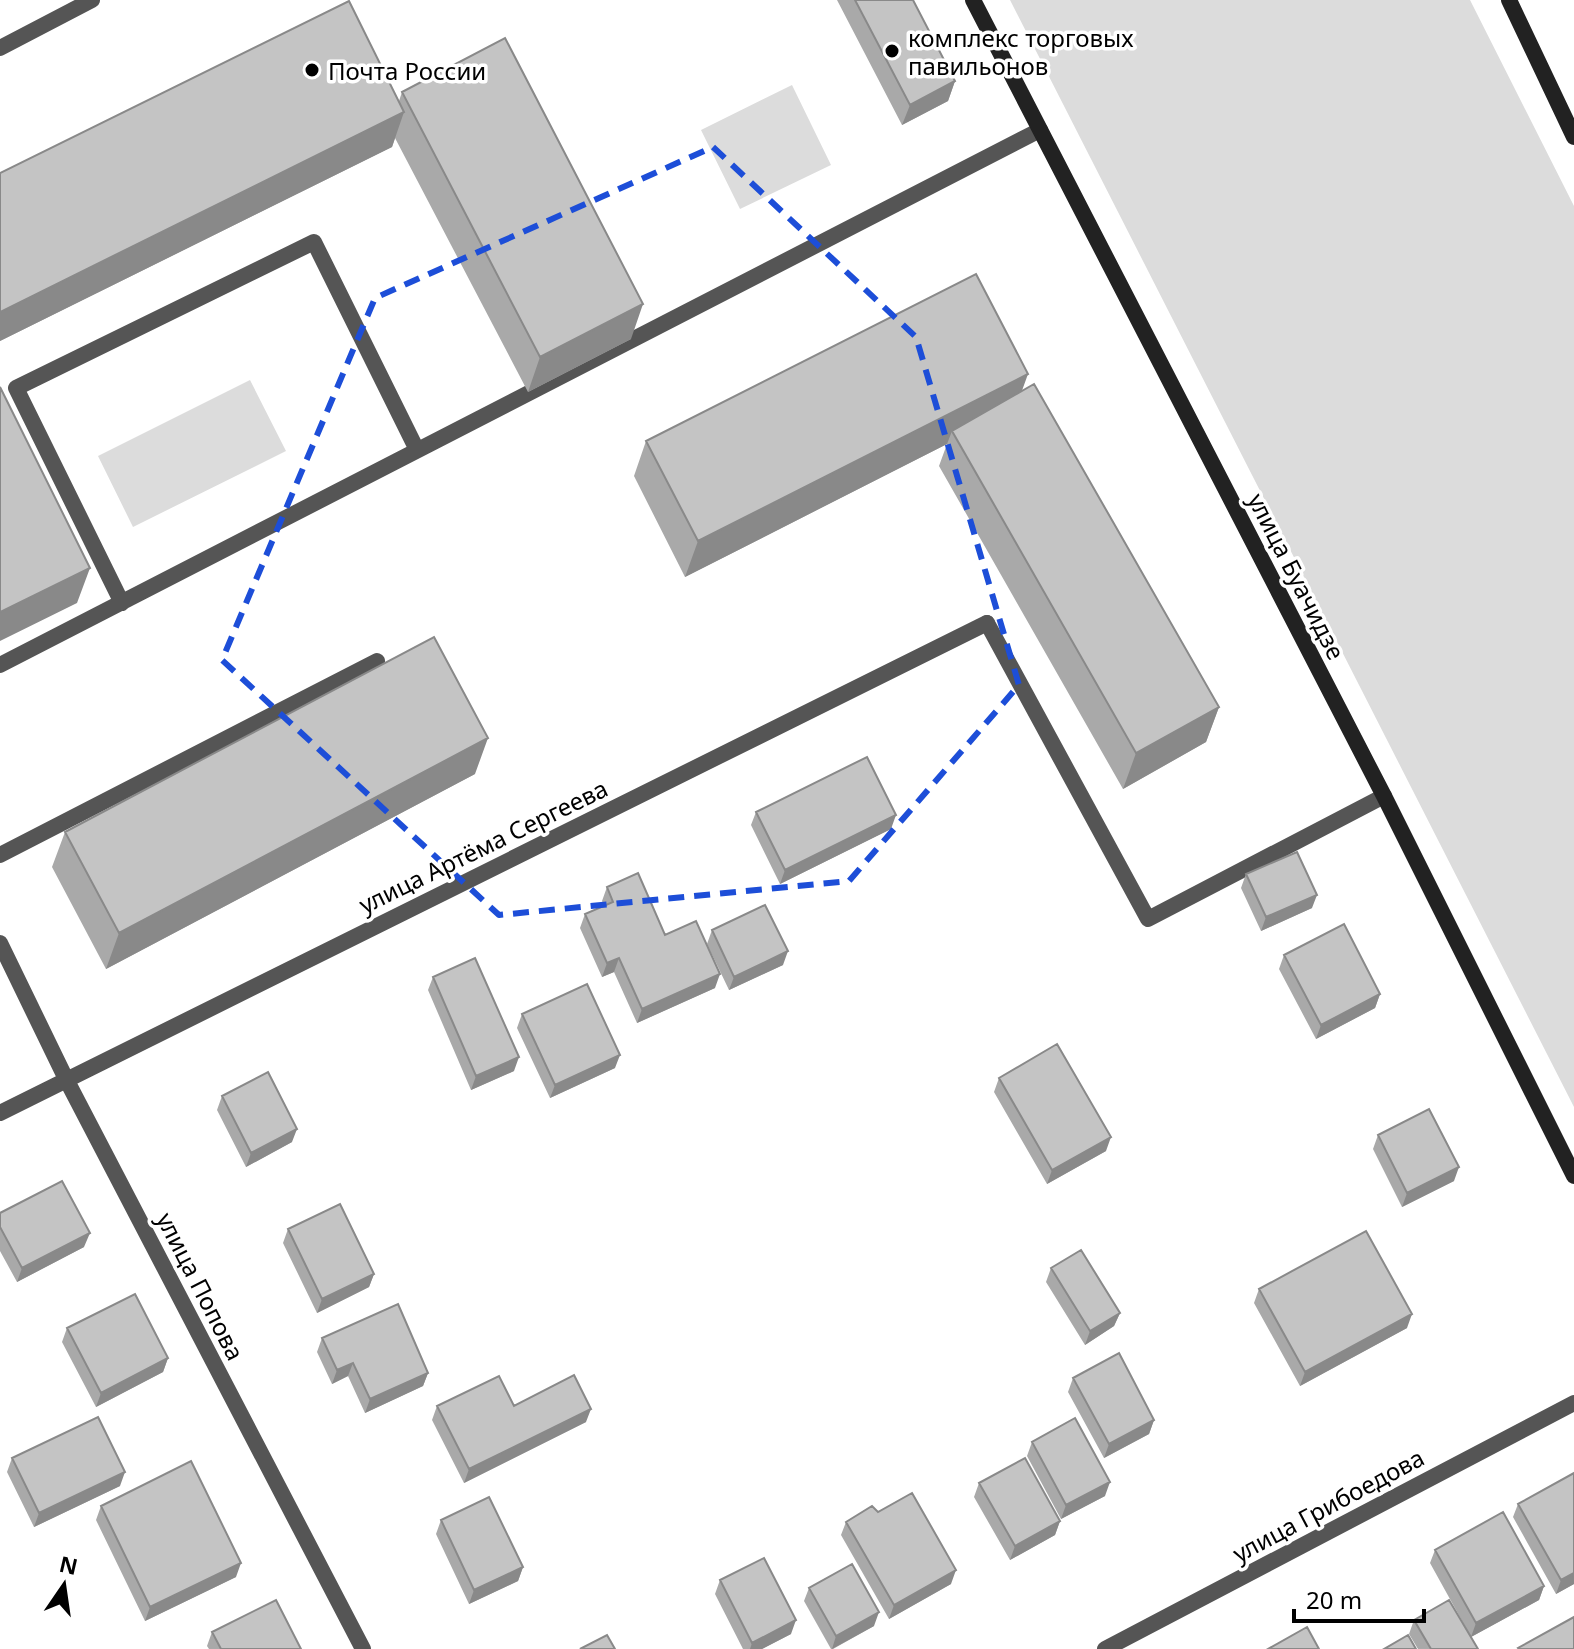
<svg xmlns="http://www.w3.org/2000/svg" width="1574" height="1649" font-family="'Noto Sans',sans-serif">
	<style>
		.green { fill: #dcdcdc }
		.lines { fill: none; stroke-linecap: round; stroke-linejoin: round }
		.lane { stroke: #555; stroke-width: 16 }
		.street { stroke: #555; stroke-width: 16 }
		.secondary { stroke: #222; stroke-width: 16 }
		.wall { fill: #a9a9a9 }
		.shaded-wall { fill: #898989 }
		.building { fill: #c4c4c4; stroke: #898989; stroke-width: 2 }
		.marked { fill: none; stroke: #1d4ed8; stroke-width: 6; stroke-dasharray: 16 10; stroke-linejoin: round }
		.poi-dot { fill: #000; stroke: #fff; stroke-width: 3 }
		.labels { text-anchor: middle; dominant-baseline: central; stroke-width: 7; stroke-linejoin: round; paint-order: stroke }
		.poi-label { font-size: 24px; fill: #000; stroke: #fff; text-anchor: start }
		.street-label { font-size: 24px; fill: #000; stroke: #fff }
	</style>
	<rect width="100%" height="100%" fill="#fff"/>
	<path class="green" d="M 1010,0 L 1470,0 L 1574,206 L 1574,1107 Z
		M 792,85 L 831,165 L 740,209 L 701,130 Z
		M 250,380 L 286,451 L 133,527 L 98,456 Z"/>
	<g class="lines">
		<path class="lane" d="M 122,603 L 16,388 L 314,242 L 417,450
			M 987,623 L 1148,919 L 1384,796
			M 0,665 L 1040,130
			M 0,855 L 377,661"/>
		<path class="street" d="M 0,48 L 92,0
			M 0,943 L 66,1079 L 363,1649
			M 0,1113 L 987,623
			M 1105,1649 L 1574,1403"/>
		<path class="secondary" d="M 973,0 L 1384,796 L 1574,1176
			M 1509,0 L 1574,137"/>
	</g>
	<path class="wall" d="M 837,0 L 913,0 L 955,81 L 948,101 L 902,125 Z
		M 402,92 L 631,339 L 528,392 L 395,138 L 392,147 L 0,341 L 0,173 L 399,101 Z
		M 1022,391 L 1219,707 L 1206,742 L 1123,789 L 939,466 L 947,444 L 685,577 L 634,476 L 646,441 Z
		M 475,774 L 106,969 L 52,867 L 65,832 Z
		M 756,812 L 891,829 L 780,884 L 751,825 Z
		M 1246,874 L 1312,908 L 1261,931 L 1241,888 Z
		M 607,887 L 665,935 L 715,988 L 637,1023 L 614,972 L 602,977 L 580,928 L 585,914 L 604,906 L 602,901 Z
		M 712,930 L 783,965 L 729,990 L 707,944 Z
		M 1284,955 L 1380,994 L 1375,1008 L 1316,1039 L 1279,969 Z
		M 433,977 L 514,1071 L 471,1090 L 428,990 Z
		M 522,1014 L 615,1068 L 550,1098 L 517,1028 Z
		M 999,1078 L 1106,1151 L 1047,1184 L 994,1092 Z
		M 222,1096 L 292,1142 L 246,1167 L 217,1110 Z
		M 1378,1135 L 1454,1181 L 1402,1207 L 1373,1149 Z
		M 0,1213 L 84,1247 L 17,1282 L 0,1251 Z
		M 288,1229 L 374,1274 L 369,1287 L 317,1313 L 283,1243 Z
		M 1051,1268 L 1120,1313 L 1114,1326 L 1085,1345 L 1046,1282 Z
		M 1259,1289 L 1407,1328 L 1300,1386 L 1254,1303 Z
		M 67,1328 L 168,1358 L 163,1372 L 96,1407 L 62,1342 Z
		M 322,1338 L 428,1373 L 423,1386 L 365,1413 L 348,1376 L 332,1384 L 317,1352 Z
		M 1073,1378 L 1154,1420 L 1149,1434 L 1104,1458 L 1068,1392 Z
		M 437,1406 L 514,1406 L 586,1422 L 464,1483 L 432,1420 Z
		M 1032,1442 L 1105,1496 L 1061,1519 L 1027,1456 Z
		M 12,1458 L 120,1486 L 34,1527 L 7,1472 Z
		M 979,1483 L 1060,1521 L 1055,1535 L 1010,1560 L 974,1497 Z
		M 1518,1504 L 1574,1584 L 1556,1594 L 1513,1517 Z
		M 101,1506 L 236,1577 L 145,1621 L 96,1520 Z
		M 441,1520 L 523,1567 L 518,1581 L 469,1604 L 436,1534 Z
		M 846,1522 L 951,1584 L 889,1619 L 841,1535 Z
		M 1435,1550 L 1544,1586 L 1539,1600 L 1471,1637 L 1430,1563 Z
		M 720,1580 L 791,1634 L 762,1649 L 743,1649 L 715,1594 Z
		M 809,1588 L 874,1626 L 833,1649 L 831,1649 L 804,1601 Z
		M 1414,1620 L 1478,1649 L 1418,1649 L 1409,1634 Z
		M 212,1632 L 301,1649 L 209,1649 L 207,1646 Z"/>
	<path class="shaded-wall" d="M 955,81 L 948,101 L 902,125 L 910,105 Z
		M 404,112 L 392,147 L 0,341 L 0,312 Z
		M 643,304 L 631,339 L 528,392 L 540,357 Z
		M 1028,374 L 1015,410 L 952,431 L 947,444 L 685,577 L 698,541 Z
		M 90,568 L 77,603 L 0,641 L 0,612 Z
		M 1219,707 L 1206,742 L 1123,789 L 1136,753 Z
		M 488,738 L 475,774 L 106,969 L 119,933 Z
		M 896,815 L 891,829 L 780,884 L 785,870 Z
		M 1317,895 L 1312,908 L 1261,931 L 1266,917 Z
		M 788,951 L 783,965 L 729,990 L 734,977 Z
		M 619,958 L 614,972 L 602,977 L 607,963 Z
		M 720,974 L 715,988 L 637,1023 L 642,1009 Z
		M 1380,994 L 1375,1008 L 1316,1039 L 1321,1025 Z
		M 620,1055 L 615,1068 L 550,1098 L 555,1085 Z
		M 519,1057 L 514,1071 L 471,1090 L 476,1076 Z
		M 297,1129 L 292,1142 L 246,1167 L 251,1153 Z
		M 1111,1137 L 1106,1151 L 1047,1184 L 1052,1170 Z
		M 1459,1167 L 1454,1181 L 1402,1207 L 1407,1193 Z
		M 90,1233 L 84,1247 L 17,1282 L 22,1268 Z
		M 374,1274 L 369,1287 L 317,1313 L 322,1299 Z
		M 1120,1313 L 1114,1326 L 1085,1345 L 1090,1331 Z
		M 1412,1314 L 1407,1328 L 1300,1386 L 1305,1372 Z
		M 168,1358 L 163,1372 L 96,1407 L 101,1393 Z
		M 353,1363 L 348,1376 L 332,1384 L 337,1370 Z
		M 428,1373 L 423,1386 L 365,1413 L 370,1399 Z
		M 591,1409 L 586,1422 L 464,1483 L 469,1469 Z
		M 1154,1420 L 1149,1434 L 1104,1458 L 1109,1444 Z
		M 125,1472 L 120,1486 L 34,1527 L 39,1513 Z
		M 1110,1482 L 1105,1496 L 1061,1519 L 1066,1505 Z
		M 1060,1521 L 1055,1535 L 1010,1560 L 1015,1546 Z
		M 241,1563 L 236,1577 L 145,1621 L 150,1607 Z
		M 523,1567 L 518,1581 L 469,1604 L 474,1590 Z
		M 956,1570 L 951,1584 L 889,1619 L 894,1605 Z
		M 1574,1573 L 1574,1584 L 1556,1594 L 1561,1580 Z
		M 1544,1586 L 1539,1600 L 1471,1637 L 1476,1623 Z
		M 879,1612 L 874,1626 L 832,1649 L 836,1636 Z
		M 796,1620 L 791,1634 L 762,1649 L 750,1649 L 752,1643 Z"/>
	<path class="building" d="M 855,0 L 913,0 L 955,81 L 910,105 Z
		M 349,1 L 404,112 L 0,312 L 0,173 Z
		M 505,38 L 643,304 L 540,357 L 402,92 Z
		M 976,274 L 1028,374 L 698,541 L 646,441 Z
		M 1034,384 L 1219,707 L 1136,753 L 952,431 Z
		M 0,387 L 90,568 L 0,612 Z
		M 434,637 L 488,738 L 119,933 L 65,832 Z
		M 867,757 L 896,815 L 785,870 L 756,812 Z
		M 1297,852 L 1317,895 L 1266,917 L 1246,874 Z
		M 638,873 L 665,935 L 696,921 L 720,974 L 642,1009 L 619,958 L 607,963 L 585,914 L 613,902 L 607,887 Z
		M 765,905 L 788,951 L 734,977 L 712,930 Z
		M 1344,924 L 1380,994 L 1321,1025 L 1284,955 Z
		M 475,958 L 519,1057 L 476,1076 L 433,977 Z
		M 587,984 L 620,1055 L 555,1085 L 522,1014 Z
		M 1057,1044 L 1111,1137 L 1052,1170 L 999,1078 Z
		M 268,1072 L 297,1129 L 251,1153 L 222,1096 Z
		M 1429,1109 L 1459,1167 L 1407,1193 L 1378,1135 Z
		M 62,1181 L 90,1233 L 22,1268 L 0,1227 L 0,1213 Z
		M 340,1204 L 374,1274 L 322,1299 L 288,1229 Z
		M 1366,1231 L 1412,1314 L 1305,1372 L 1259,1289 Z
		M 1081,1250 L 1120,1313 L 1090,1331 L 1051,1268 Z
		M 135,1294 L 168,1358 L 101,1393 L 67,1328 Z
		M 398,1304 L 428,1373 L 370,1399 L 353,1363 L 337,1370 L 322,1338 Z
		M 1119,1353 L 1154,1420 L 1109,1444 L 1073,1378 Z
		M 574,1375 L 591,1409 L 469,1469 L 437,1406 L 499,1376 L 514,1406 Z
		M 98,1417 L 125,1472 L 39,1513 L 12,1458 Z
		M 1075,1418 L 1110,1482 L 1066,1505 L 1032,1442 Z
		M 1025,1458 L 1060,1521 L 1015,1546 L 979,1483 Z
		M 191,1461 L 241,1563 L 150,1607 L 101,1506 Z
		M 1574,1473 L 1574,1573 L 1561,1580 L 1518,1504 Z
		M 912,1493 L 956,1570 L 894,1605 L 846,1522 L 872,1506 L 878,1512 Z
		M 489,1497 L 523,1567 L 474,1590 L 441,1520 Z
		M 1503,1512 L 1544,1586 L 1476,1623 L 1435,1550 Z
		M 764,1558 L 796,1620 L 752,1643 L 720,1580 Z
		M 852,1564 L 879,1612 L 836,1636 L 809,1588 Z
		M 276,1600 L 301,1649 L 221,1649 L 212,1632 Z
		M 1449,1600 L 1478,1649 L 1431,1649 L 1414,1620 Z
		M 1574,1617 L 1574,1649 L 1519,1649 L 1518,1648 Z
		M 1307,1627 L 1319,1649 L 1268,1649 Z
		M 607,1635 L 615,1649 L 580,1649 Z
		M 1408,1635 L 1416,1649 L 1384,1649 Z"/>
	<path class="marked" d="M 713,147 L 916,337 L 1019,685 L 849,881 L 499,915 L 222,660 L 375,298 Z"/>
	<g class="poi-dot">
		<circle cx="892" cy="51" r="8"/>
		<circle cx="312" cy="70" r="8"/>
	</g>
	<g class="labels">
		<g class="poi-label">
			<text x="908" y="37">комплекс торговых<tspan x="908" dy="28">павильонов</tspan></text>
			<text x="328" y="70">Почта России</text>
		</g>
		<g class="street-label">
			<text transform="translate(1297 576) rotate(63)">улица Буачидзе</text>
			<text transform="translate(483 846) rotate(-26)">улица Артёма Сергеева</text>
			<text transform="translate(201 1286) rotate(63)">улица Попова</text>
			<text transform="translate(1328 1505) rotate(-28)">улица Грибоедова</text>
		</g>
	</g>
	<g transform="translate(64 1585) rotate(13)" stroke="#ffffff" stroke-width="6" paint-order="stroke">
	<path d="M0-6L14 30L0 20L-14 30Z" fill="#000000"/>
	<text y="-12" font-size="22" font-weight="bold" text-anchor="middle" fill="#000000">N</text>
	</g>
	<path d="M1294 1609v12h130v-12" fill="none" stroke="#000000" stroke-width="4"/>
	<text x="1306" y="1609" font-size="24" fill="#000000" stroke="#ffffff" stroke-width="6" paint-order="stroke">20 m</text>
</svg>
